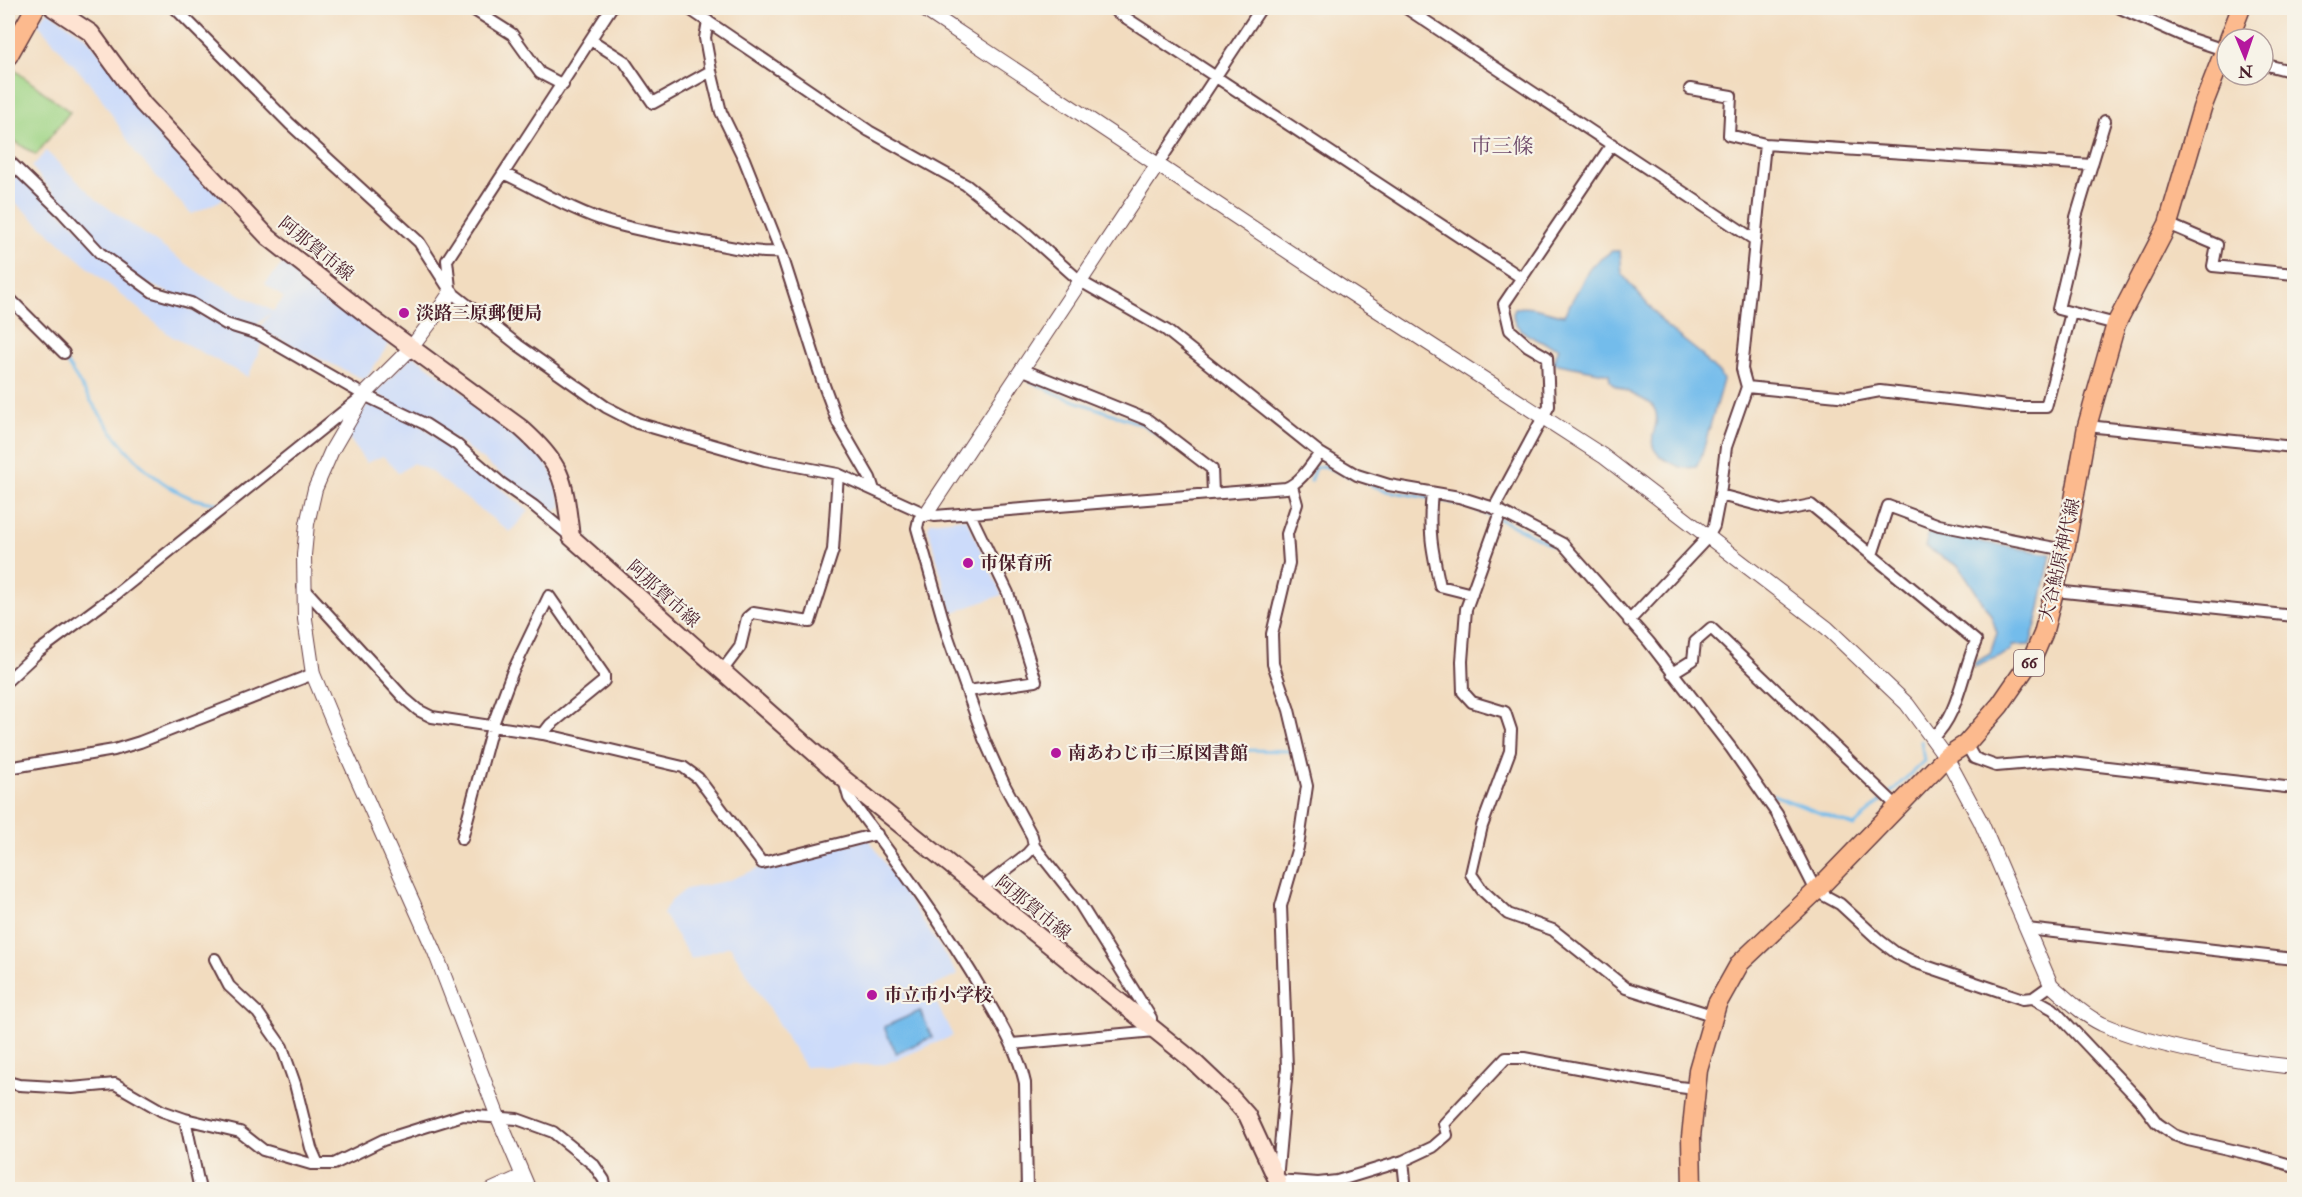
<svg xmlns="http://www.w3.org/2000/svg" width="2302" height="1197" font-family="'IM FELL Double Pica','Noto Serif JP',serif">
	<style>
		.built { fill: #ccdbfa }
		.green { fill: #9fd485; stroke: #747a58; stroke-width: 1.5 }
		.water { fill: #73bceb; stroke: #5e6e8b; stroke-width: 1.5 }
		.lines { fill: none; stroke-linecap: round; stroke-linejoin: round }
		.stream { stroke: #73bceb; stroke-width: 3 }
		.minor-casing { stroke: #633b41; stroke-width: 14 }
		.tertiary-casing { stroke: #633b41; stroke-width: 16 }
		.secondary-casing { stroke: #633b41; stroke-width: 20 }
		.primary-casing { stroke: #633b41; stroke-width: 21 }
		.trunk-casing { stroke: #633b41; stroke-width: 21 }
		.minor { stroke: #fff; stroke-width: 10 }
		.tertiary { stroke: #fff; stroke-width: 14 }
		.secondary { stroke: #fee3d2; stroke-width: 16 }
		.primary { stroke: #fcba8e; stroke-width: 18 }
		.trunk { stroke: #fcba8e; stroke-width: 18 }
		.poi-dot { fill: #b5179e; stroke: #f7f3e8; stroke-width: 2 }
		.labels { text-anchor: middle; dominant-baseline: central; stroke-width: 4.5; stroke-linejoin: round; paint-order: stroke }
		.shield { fill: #f7f3e8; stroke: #7e5f64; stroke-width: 1.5 }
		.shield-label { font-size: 16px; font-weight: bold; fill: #4a1f2b }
		.street-label { font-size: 18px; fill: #4a1f2b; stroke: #f7f3e8 }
		.poi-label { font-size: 18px; font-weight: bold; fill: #4a1f2b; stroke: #f7f3e8; text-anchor: start }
		.quarter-label { font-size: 21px; fill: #704c6b; stroke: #f7f3e8 }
	</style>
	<rect width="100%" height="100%" fill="#f7f3e8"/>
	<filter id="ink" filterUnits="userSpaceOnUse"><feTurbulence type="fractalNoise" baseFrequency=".0167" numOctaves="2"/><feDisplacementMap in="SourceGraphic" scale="12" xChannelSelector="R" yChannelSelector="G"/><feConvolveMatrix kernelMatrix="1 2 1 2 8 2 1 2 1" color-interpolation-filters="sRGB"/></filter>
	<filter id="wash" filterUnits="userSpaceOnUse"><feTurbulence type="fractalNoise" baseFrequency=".008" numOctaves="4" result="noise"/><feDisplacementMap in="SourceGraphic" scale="24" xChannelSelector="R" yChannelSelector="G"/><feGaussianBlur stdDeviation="1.35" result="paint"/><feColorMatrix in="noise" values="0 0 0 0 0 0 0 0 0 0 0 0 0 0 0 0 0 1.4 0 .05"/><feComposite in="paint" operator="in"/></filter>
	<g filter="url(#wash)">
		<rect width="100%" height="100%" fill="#f2dcbf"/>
		<path class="built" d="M 48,11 L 86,37 L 224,199 L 192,214 L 178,200 L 137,155 L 98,93 L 37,23 Z
			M 46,151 L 97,200 L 202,275 L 273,311 L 284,298 L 265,284 L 286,260 L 392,339 L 365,380 L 258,329 L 272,312 L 252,329 L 137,279 L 73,218 L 32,167 Z
			M 8,165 L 147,290 L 263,342 L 248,377 L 171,336 L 83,263 L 8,196 Z
			M 413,355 L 524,438 L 538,451 L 555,478 L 562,507 L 553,513 L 455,439 L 375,393 Z
			M 369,402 L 422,426 L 529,511 L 510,532 L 430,471 L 413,463 L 399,473 L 383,456 L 366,463 L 347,435 Z
			M 966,518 L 1002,595 L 952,613 L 928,528 L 930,522 Z
			M 869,839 L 958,975 L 929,988 L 953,1036 L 885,1064 L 805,1067 L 730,946 L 691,959 L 663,914 L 670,902 L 686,889 L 727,881 L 767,865 Z"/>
		<path class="green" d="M 12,68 L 70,112 L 36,155 L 8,137 L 8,82 Z"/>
		<path class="water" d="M 1612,251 L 1620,251 L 1622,274 L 1631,285 L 1667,327 L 1701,354 L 1707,363 L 1719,372 L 1723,380 L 1701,458 L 1696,467 C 1681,469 1679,467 1666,460 C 1635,442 1669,424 1651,404 C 1649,402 1620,388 1614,385 L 1610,381 L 1609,374 L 1553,363 L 1559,348 C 1544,343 1504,330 1515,308 C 1534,305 1545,312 1564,315 L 1591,266 Z
			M 1930,528 L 1952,537 L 2051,554 L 2039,613 L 2030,645 L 2012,646 L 2011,651 L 1975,667 L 1974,663 L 1990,654 L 1997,633 L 1991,615 L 1960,567 L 1925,547 Z
			M 920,1011 L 932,1037 L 896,1053 L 884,1027 Z"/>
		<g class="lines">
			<path class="stream" d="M 64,359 C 98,411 129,471 189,497 C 198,501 210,502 221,504
				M 1024,378 L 1061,396 L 1144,425 L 1177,448
				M 1310,481 L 1315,468 L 1324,466 L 1351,477
				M 1365,483 L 1388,491 L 1429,498
				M 1435,499 C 1482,506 1520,530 1562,550
				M 1210,746 L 1245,750 L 1292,751
				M 1889,794 L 1924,761 L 1921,741
				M 1773,795 L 1854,826 L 1884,798"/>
		</g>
	</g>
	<g filter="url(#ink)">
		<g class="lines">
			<defs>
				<path id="minor" d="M 175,8 L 290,124 L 419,242 L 451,292 L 518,345 L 606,407 L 637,423 L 765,460 L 838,474 L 926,514 L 935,516 L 1286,488 C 1301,482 1311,465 1320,453
					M 471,8 L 512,34 L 540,73 L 563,85
					M 688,8 L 869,131 L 966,185 L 1024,231 L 1080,281 L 1166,330 L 1320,453 L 1357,475 L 1389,485 L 1459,497 L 1494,508 L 1563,544 L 1649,642 L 1731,748 L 1777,814 L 1816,891 L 1840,904 L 1879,940 L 1896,953 L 1914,962 L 2023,999 L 2033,998 L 2051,985
					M 1111,8 L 1522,278
					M 1406,8 L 1755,240
					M 2120,8 L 2188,38 L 2227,51
					M 708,21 L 705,38 L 711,71 L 721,112 L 744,159 L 781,252 L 822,380 L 838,423 L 870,478 L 874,490
					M 591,40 L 624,61 L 653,103 L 711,71
					M 2263,64 L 2294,72
					M 1690,89 L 1731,96 L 1729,135 L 1765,144 L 2092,165
					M 2105,121 L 2076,217 L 2072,250 L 2058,309 L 2116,324
					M 8,160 L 63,213 L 100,253 L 153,292 L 191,303 L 226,324 L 258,334 L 364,395 L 425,424 L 456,444 L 501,483 L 534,506 L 571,537
					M 1158,164 L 1261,8
					M 505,174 C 539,190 573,211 609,222 C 642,232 676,237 709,243 C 733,247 757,254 781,252
					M 2168,224 L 2217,245 L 2213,266 L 2294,274
					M 450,288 L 447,260 L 611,8
					M 8,297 L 64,353
					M 1021,369 L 1148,420 L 1212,469 L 1213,493
					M 1747,387 L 1848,397 L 1880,391 L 2016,407 L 2046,407 L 2071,313
					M 2087,426 L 2294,447
					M 1292,486 L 1297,504 L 1287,534 L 1289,563 L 1272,634 L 1273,664 L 1289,710 L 1307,786 L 1298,847 L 1281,906 L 1287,1068 L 1277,1180 L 1318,1183 L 1337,1181 L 1403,1161 L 1433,1147 L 1447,1135 L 1444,1124 L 1506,1058 L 1524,1058 L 1679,1087 L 1695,1089
					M 1432,493 C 1428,530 1432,550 1440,586 L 1472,594
					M 1720,495 L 1726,447 L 1747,387 L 1742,369 L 1765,144
					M 1494,508 L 1549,406 L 1547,357 L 1528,346 L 1510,330 L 1504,304 L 1612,144
					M 1501,512 L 1466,609 L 1462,661 L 1463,692 L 1472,702 L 1505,712 L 1511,730 L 1510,751 L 1482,826 L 1471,874 L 1482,890 L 1508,914 L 1553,930 L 1626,988 L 1715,1016
					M 926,514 L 919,519 L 917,528 L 948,637 L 984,739 L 1005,786 L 1032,836 L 1034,846 L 1027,854 L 980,890
					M 1872,555 L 1888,506 L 1939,525 L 2065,550
					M 303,587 L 404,698 L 418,710 L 432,717 L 543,734 L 683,767 L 698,778 L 762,863 L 877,834
					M 2055,591 L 2294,616
					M 1629,621 L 1708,537 L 1714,526 L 1720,495 L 1781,511 L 1811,505 L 1976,641 C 1962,672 1959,715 1932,739
					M 722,671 L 740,647 L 747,618 L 753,613 L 810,622 L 833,550 L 838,474
					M 1672,673 L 1693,660 L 1695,642 L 1711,628 L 1898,807
					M 8,680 L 39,651 L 116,594 L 359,399
					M 968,691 L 1036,681 L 1008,593 L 969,512
					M 1966,744 L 1974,758 L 1996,766 L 2054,761 L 2294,788
					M 8,768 L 114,750 L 140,742 L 313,674
					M 844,780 L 849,798 C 897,862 945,926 985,996 C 1001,1024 1018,1051 1025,1083 L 1027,1190
					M 462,839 L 492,727 L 512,673 L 549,596 L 604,675 L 604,681 L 550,725 L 543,734
					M 1034,846 L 1080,904 L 1151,1018 L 1151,1027
					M 2027,929 L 2294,959
					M 215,959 L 229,986 L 258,1013 L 282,1047 L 295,1084 L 311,1148 L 318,1164
					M 2033,998 L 2053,1009 L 2142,1103 L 2157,1123 L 2174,1135 L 2188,1140 L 2263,1157 L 2294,1166
					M 1012,1044 L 1155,1031
					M 8,1082 L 19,1085 L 72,1088 L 115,1084 L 162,1111 L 185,1119 L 240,1132 L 263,1150 L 311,1164 L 334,1164 L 383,1140 L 463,1115 L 517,1119 L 553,1132 L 594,1165 L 604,1180 L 606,1190
					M 185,1119 L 200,1190
					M 1403,1161 L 1406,1190"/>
				<path id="tertiary" d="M 922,8 L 1346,290 L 1603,456 L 1827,628 L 1907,704 L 1946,757 L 1981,822 L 2051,985 C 2067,999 2083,1015 2102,1024 C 2155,1047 2237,1061 2294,1067
					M 451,292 L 430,323 L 411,348 L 364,395 L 332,450 L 315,489 L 307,524 L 304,555 L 305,619 L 313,674 L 343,746 L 435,952 L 498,1117 L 529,1190
					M 926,514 L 1158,164
					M 492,1190 L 523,1176"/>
				<path id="secondary" d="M 53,8 L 91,33 L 143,104 L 268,237 L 371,318 L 521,428 C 565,467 564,481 571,537 L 844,779 L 1192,1060 L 1232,1098 L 1247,1115 L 1277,1180 L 1279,1190"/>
				<path id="primary" d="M 2229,39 L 2241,8
					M 1692,1190 L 1691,1137 L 1698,1070 L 1717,1004 L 1740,963 L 1816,891 L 1946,757 L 1966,744 L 2000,705 L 2033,657 L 2043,634 L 2066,545 L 2087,426 L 2116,324 L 2168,224 L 2202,108 L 2227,44"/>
				<path id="trunk" d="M 8,56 L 35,8"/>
			</defs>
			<use href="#minor" class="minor-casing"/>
			<use href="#tertiary" class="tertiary-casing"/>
			<use href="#secondary" class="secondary-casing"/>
			<use href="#primary" class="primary-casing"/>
			<use href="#trunk" class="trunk-casing"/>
			<use href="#minor" class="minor"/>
			<use href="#tertiary" class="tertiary"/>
			<use href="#secondary" class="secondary"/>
			<use href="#primary" class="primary"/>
			<use href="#trunk" class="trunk"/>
		</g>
	</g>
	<g class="poi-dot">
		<circle cx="404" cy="313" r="6"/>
		<circle cx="968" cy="563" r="6"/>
		<circle cx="1056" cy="753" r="6"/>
		<circle cx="872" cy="995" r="6"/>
	</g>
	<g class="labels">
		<rect class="shield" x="2014" y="650" width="30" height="26" rx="4.5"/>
		<g class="shield-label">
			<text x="2029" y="663">66</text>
		</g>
		<g class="street-label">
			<text transform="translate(316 249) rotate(39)">阿那賀市線</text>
			<text transform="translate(2060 560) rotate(-77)">大谷鮎原神代線</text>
			<text transform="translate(663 594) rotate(42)">阿那賀市線</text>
			<text transform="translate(1033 908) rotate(39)">阿那賀市線</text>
		</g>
		<g class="poi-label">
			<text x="416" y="313">淡路三原郵便局</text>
			<text x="980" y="563">市保育所</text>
			<text x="1068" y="753">南あわじ市三原図書館</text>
			<text x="884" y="995">市立市小学校</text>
		</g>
		<g class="quarter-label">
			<text x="1502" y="146">市三條</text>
		</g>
	</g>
	<rect width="2302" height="1197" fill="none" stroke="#f7f3e8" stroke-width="30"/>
	<g transform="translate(2245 57) rotate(178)"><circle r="28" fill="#f7f3e8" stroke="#b29e9c" stroke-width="1.5"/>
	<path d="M0-4.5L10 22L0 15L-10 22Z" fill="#b5179e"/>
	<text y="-9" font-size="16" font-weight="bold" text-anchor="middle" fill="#4a1f2b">N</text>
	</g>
</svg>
